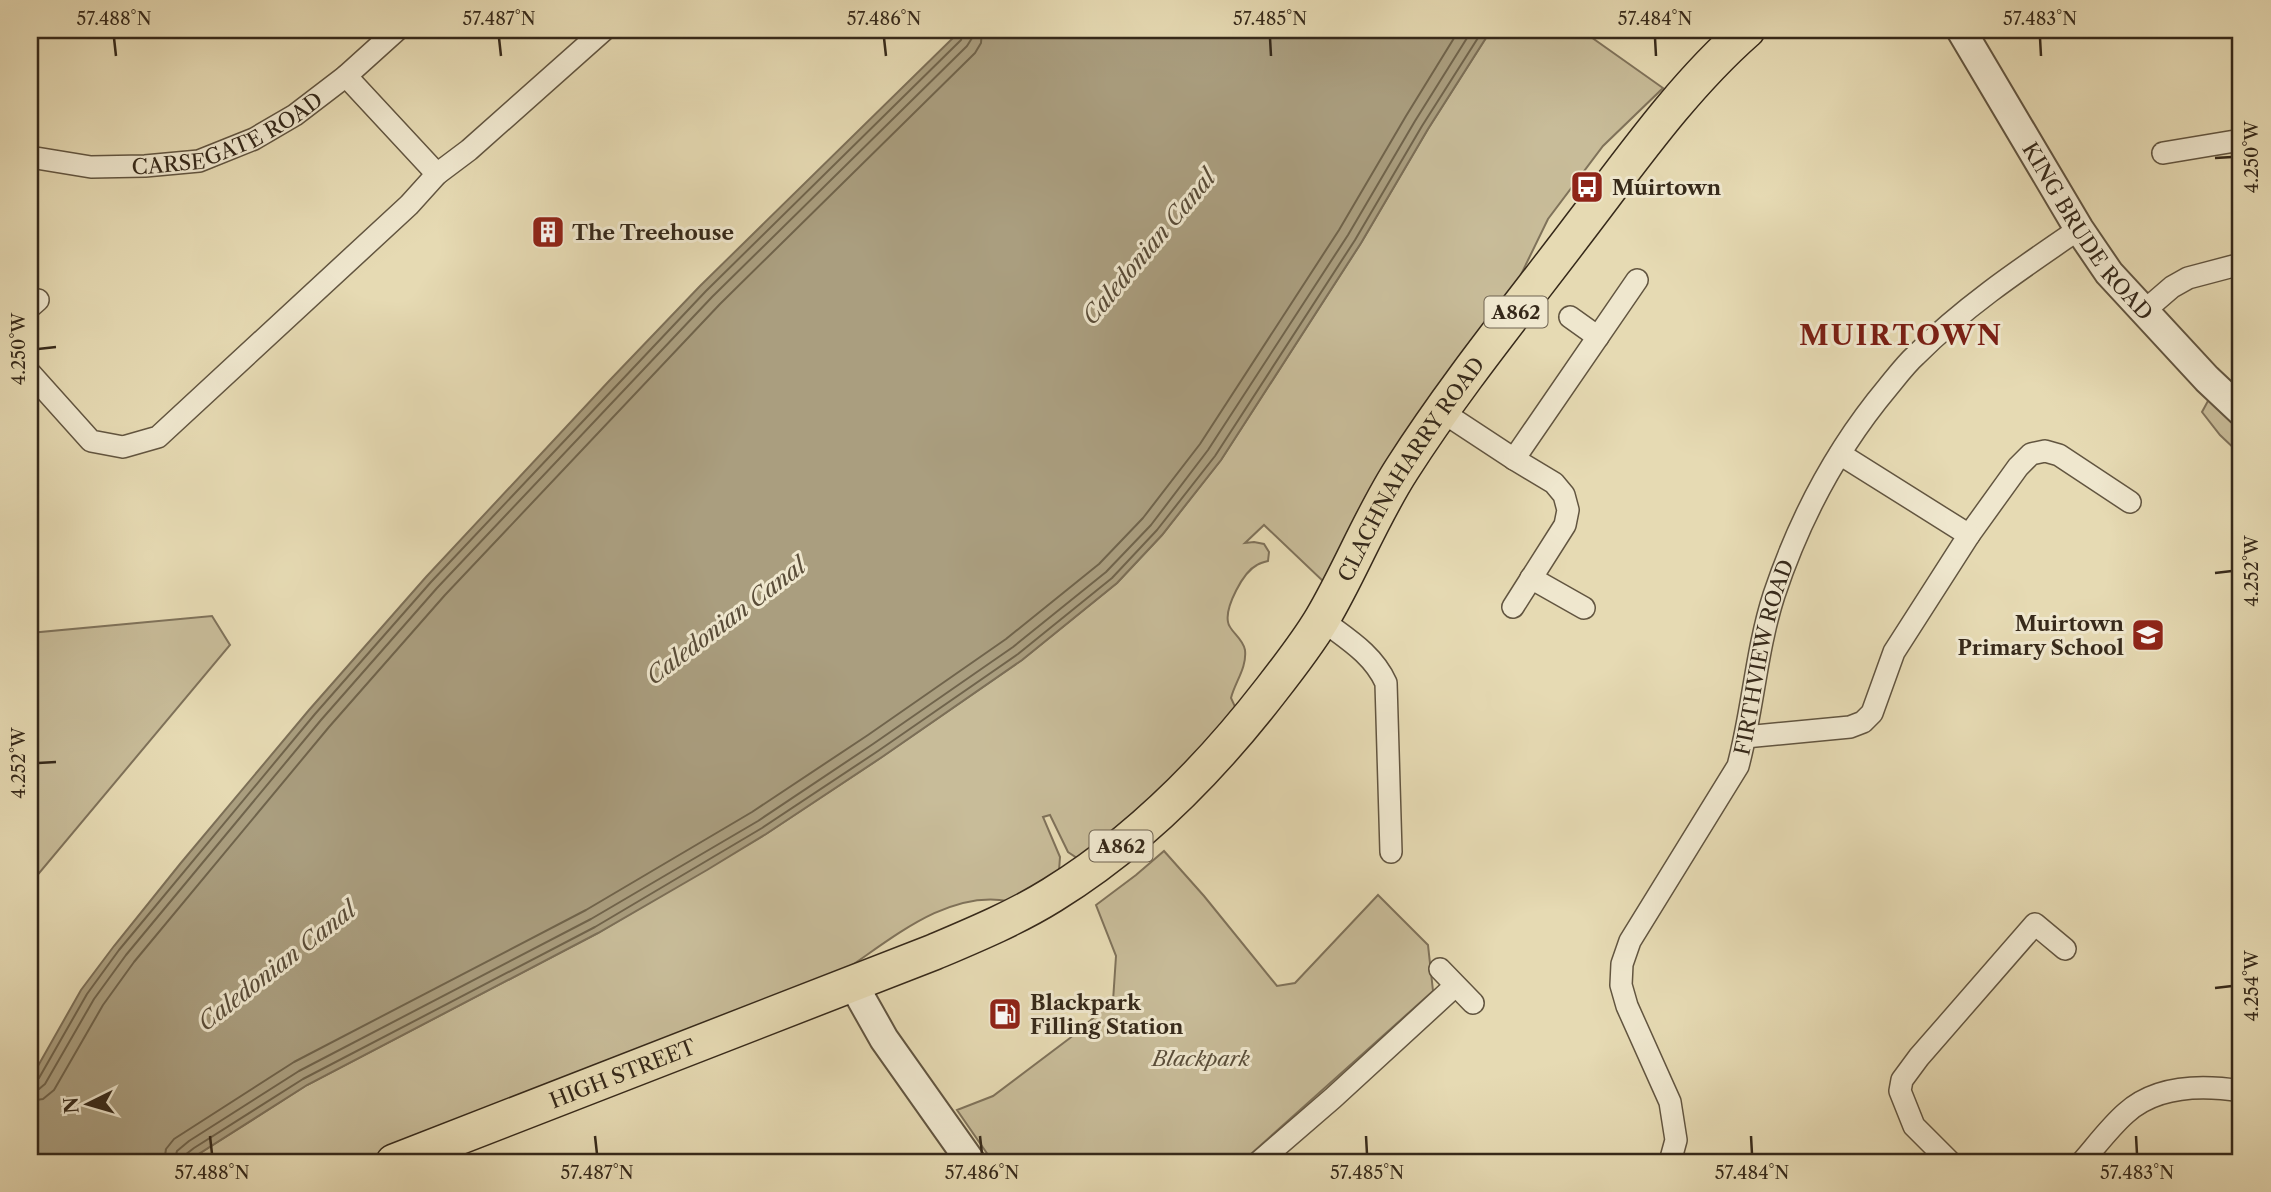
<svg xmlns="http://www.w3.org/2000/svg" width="2271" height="1192" font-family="'Libre Caslon Text',serif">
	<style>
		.green { fill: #c8bc99; stroke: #7f725a; stroke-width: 2 }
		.water { fill: #aa9e7f; stroke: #7c6f57; stroke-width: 2 }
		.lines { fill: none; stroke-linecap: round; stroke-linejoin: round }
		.shore { stroke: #70644c; stroke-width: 2 }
		.minor-casing { stroke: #625540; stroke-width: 24 }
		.tertiary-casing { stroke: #625540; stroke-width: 32 }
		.primary-casing { stroke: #36291a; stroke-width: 38 }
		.minor { stroke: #efe7ce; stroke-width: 21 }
		.tertiary { stroke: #efe7ce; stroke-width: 28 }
		.primary { stroke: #e6dab3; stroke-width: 35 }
		.ticks { fill: none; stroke: #36291a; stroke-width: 2.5 }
		.labels { text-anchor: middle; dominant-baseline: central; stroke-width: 6; stroke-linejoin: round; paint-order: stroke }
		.shield { fill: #efe7ce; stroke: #6e6250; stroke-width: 2 }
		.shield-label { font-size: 19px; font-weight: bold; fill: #36291a }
		.street-label { font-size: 21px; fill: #36291a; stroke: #efe7ce }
		.poi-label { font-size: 21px; font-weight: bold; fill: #36291a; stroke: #efe7ce; text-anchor: start }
		.park-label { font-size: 21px; font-style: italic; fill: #5a4e3a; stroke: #efe7ce }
		.water-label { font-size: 23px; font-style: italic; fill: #594c38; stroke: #efe7ce }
		.district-label { font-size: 28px; font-weight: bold; letter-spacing: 2px; fill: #7a1f14; stroke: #efe7ce }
		.neatline { fill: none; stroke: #36291a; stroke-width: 2.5 }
		.ticks-label { font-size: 18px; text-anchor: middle; fill: #36291a }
	</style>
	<rect width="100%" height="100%" fill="#e6dab3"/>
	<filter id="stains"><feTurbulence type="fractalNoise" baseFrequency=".00286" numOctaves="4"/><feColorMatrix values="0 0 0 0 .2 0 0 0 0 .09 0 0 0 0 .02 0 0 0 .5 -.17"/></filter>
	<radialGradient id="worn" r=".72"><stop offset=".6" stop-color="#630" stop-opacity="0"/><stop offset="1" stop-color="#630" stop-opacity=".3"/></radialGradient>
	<path class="green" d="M 1491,30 L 1581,30 L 1663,88 L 1603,146 L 1548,219 L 1512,293 L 1326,584 L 1264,525 L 1245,543 L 1254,542 L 1264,544 L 1269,552 L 1268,561 C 1264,562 1260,563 1257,565 C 1243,572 1225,607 1228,622 C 1229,631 1243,638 1245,650 C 1247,668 1235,682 1231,698 L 1237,711 L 1158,797 L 1077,858 L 1068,852 L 1050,815 L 1043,817 L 1060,857 L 1059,871 L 1008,901 C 949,890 894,937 848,968 L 357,1162 L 186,1162 L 307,1085 L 598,933 L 766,834 L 882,757 L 1022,660 L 1117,583 L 1162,535 L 1221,460 L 1361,243 L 1428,129 Z
		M 2209,399 L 2241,428 L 2241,455 L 2220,435 L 2202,412 Z
		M 212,616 L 230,645 L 30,884 L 30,633 Z
		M 1164,851 L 1204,896 L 1277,986 L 1295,983 L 1378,895 L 1428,945 L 1433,991 L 1242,1162 L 993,1162 L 957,1110 L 993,1096 L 1070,1038 L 1113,1001 L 1116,956 L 1096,905 L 1136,875 Z"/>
	<path class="water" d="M 953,30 L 1491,30 L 1428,129 L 1361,243 L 1221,460 L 1162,535 L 1117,583 L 1022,660 L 882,757 L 766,834 L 707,870 L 598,933 L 307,1085 L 186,1162 L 30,1162 L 30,1080 L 81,990 L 114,946 L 180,864 L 309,710 L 426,577 L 609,381 L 700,286 L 957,34 Z"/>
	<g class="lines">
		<path class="shore" d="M 30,1082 L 39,1078 L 87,994 L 119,950 L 315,714 L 431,582 L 706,291 L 961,40 L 963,30
			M 30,1091 L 39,1089 L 45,1084 L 94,999 L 126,955 L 321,720 L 437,588 L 712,297 L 967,46 L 972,38 L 972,30
			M 30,1101 L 43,1099 L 54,1090 L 103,1005 L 134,962 L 329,727 L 445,595 L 720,304 L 975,53 L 981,43 L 982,30
			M 164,1162 L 166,1149 L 174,1139 L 294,1062 L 586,910 L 752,812 L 868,735 L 1006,639 L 1099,564 L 1143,518 L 1200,444 L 1339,230 L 1406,116 L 1459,30
			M 174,1162 L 177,1151 L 189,1141 L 299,1071 L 591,919 L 758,821 L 873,744 L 1013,647 L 1106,572 L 1151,525 L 1208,450 L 1348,235 L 1415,121 L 1472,30
			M 183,1162 L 185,1155 L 194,1148 L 303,1079 L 595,927 L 762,828 L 878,751 L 1018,654 L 1112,578 L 1157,530 L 1215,456 L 1355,240 L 1422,126 L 1483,30"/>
		<defs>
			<g id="minor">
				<path d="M 346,76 L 437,174"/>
				<path d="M 2163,153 L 2241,140"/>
				<path id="s1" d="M 30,157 L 91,167 L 145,166 L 199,161 L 254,139 L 295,115 L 346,76 L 397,30"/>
				<path d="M 30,307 L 38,300"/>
				<path d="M 2143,312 L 2172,287 L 2188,278 L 2241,264"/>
				<path d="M 1570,317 L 1598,337"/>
				<path d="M 30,373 L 91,441 L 123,447 L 158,437 L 409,205 L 437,174 L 469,150 L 604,30"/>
				<path d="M 1441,411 L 1514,459 L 1554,483 L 1564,495 L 1568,510 L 1565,525 L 1513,607"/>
				<path d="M 1514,459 L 1637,280"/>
				<path d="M 1969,535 L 2018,467 L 2031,454 L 2045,451 L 2059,455 L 2130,502"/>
				<path d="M 1531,578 L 1584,608"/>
				<path d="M 1322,620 C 1347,639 1373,654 1386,683 L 1391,852"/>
				<path d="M 1745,737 L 1850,727 L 1863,722 L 1872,713 L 1894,652 L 1969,535 L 1840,454"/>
				<path d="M 1440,969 L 1473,1003"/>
				<path d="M 1259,1162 L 1333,1098 L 1455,986"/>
				<path id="s2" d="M 1670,1162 L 1676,1140 L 1670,1102 L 1627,1006 L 1621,985 L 1622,964 L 1630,941 L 1738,766 C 1753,710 1756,651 1774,595 C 1799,520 1837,448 1888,387 C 1897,376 1906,364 1916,355 C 1965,306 2022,268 2079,229"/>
				<path d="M 1950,1162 L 1914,1126 L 1900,1091 L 1902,1080 L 1919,1057 L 2035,924 L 2065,949"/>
				<path d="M 2082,1162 C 2096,1146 2110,1127 2126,1113 C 2157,1085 2203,1085 2241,1091"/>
			</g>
			<g id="tertiary">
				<path id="s3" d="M 1961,30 L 2079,229 L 2109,273 L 2207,379 L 2241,411"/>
				<path d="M 853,984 L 884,1039 L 971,1162"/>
			</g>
			<g id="primary">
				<path id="s4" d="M 394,1162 L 934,952 C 974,935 1015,918 1052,895 C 1138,842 1210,769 1271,690 C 1289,667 1307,644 1322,619 C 1351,570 1371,517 1402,469 C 1455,386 1518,309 1577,231 C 1630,162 1681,88 1747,30"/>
			</g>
		</defs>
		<use href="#minor" class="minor-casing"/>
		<use href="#tertiary" class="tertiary-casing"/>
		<use href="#primary" class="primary-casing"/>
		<use href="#minor" class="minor"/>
		<use href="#tertiary" class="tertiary"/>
		<use href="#primary" class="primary"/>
	</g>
	<path class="ticks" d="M 114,38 L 116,56M 499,38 L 501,56M 884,38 L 886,56M 1270,38 L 1271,56M 1655,38 L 1656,56M 2040,38 L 2041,56M 2215,158 L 2232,157M 38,349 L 56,347M 2215,573 L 2232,571M 38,763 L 56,762M 2215,988 L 2232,986M 210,1136 L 212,1154M 595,1136 L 597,1154M 980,1136 L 982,1154M 1366,1136 L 1367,1154M 1751,1136 L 1752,1154M 2136,1136 L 2137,1154"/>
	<defs>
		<symbol id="bus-square" viewBox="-11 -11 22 22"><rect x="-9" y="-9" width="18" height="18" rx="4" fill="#8f2418" stroke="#efe7ce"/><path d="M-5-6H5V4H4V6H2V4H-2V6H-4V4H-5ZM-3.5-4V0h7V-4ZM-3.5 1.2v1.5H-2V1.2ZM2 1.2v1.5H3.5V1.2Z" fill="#fff"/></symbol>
		<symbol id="building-square" viewBox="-11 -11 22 22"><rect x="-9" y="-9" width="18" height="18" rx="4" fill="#8f2418" stroke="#efe7ce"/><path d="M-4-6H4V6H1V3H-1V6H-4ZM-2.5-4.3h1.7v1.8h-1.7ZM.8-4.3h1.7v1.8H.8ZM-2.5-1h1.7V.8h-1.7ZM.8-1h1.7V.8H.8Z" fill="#fff"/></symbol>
		<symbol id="school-square" viewBox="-11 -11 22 22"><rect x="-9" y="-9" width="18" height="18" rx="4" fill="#8f2418" stroke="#efe7ce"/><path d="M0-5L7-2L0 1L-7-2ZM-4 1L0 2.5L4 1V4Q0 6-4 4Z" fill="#fff"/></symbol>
		<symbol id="fuel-square" viewBox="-11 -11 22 22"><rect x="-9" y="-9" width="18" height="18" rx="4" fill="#8f2418" stroke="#efe7ce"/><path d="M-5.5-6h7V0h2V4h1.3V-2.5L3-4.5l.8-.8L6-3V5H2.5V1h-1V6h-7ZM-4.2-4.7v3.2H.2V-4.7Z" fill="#fff"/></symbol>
	</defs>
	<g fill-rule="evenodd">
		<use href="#bus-square" x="1568" y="168" width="38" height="38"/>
		<use href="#building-square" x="529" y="213" width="38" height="38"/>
		<use href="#school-square" x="2129" y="616" width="38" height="38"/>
		<use href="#fuel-square" x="986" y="995" width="38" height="38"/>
	</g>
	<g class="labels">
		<g class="shield">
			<rect x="1484.5" y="296.5" width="63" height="31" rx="5"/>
			<rect x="1089.5" y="830.5" width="63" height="31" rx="5"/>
		</g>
		<g class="shield-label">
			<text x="1516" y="312">A862</text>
			<text x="1121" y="846">A862</text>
		</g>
		<g class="street-label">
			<text stroke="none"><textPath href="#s1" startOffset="205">CARSEGATE ROAD</textPath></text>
			<text stroke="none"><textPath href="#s3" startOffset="238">KING BRUDE ROAD</textPath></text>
			<text stroke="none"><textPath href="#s4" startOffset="1274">CLACHNAHARRY ROAD</textPath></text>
			<text stroke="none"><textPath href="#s2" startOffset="551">FIRTHVIEW ROAD</textPath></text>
			<text stroke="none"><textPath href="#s4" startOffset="245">HIGH STREET</textPath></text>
		</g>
		<g class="poi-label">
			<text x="1612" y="187">Muirtown</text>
			<text x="572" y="232">The Treehouse</text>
			<text x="2124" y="623" text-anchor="end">Muirtown<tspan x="2124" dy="24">Primary School</tspan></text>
			<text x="1030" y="1002">Blackpark<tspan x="1030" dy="24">Filling Station</tspan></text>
		</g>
		<g class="park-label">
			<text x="1201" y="1058">Blackpark</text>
		</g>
		<g class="water-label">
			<text transform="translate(1149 247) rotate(-50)">Caledonian Canal</text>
			<text transform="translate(726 621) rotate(-37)">Caledonian Canal</text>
			<text transform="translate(277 966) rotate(-38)">Caledonian Canal</text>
		</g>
		<g class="district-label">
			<text x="1901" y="335">MUIRTOWN</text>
		</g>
	</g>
	<rect width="2271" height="1192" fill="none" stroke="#e6dab3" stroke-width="77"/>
	<g transform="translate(88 1104) rotate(265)" stroke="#efe7ce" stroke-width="5" paint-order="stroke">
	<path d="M0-5L12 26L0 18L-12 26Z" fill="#36291a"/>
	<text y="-10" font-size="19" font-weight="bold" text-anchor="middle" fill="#36291a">N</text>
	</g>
	<rect x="38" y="38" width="2194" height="1116" class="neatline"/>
	<g class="ticks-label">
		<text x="114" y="25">57.488°N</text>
		<text x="499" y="25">57.487°N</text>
		<text x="884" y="25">57.486°N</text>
		<text x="1270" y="25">57.485°N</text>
		<text x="1655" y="25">57.484°N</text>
		<text x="2040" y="25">57.483°N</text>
		<text transform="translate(2252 157) rotate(-90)" y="6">4.250°W</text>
		<text transform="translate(19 349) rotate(-90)" y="6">4.250°W</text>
		<text transform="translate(2252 571) rotate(-90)" y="6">4.252°W</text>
		<text transform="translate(19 763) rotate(-90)" y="6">4.252°W</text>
		<text transform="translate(2252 986) rotate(-90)" y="6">4.254°W</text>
		<text x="212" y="1179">57.488°N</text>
		<text x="597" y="1179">57.487°N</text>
		<text x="982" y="1179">57.486°N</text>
		<text x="1367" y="1179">57.485°N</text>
		<text x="1752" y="1179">57.484°N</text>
		<text x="2137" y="1179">57.483°N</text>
	</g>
	<rect width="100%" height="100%" filter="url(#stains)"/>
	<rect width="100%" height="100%" fill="url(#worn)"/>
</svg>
